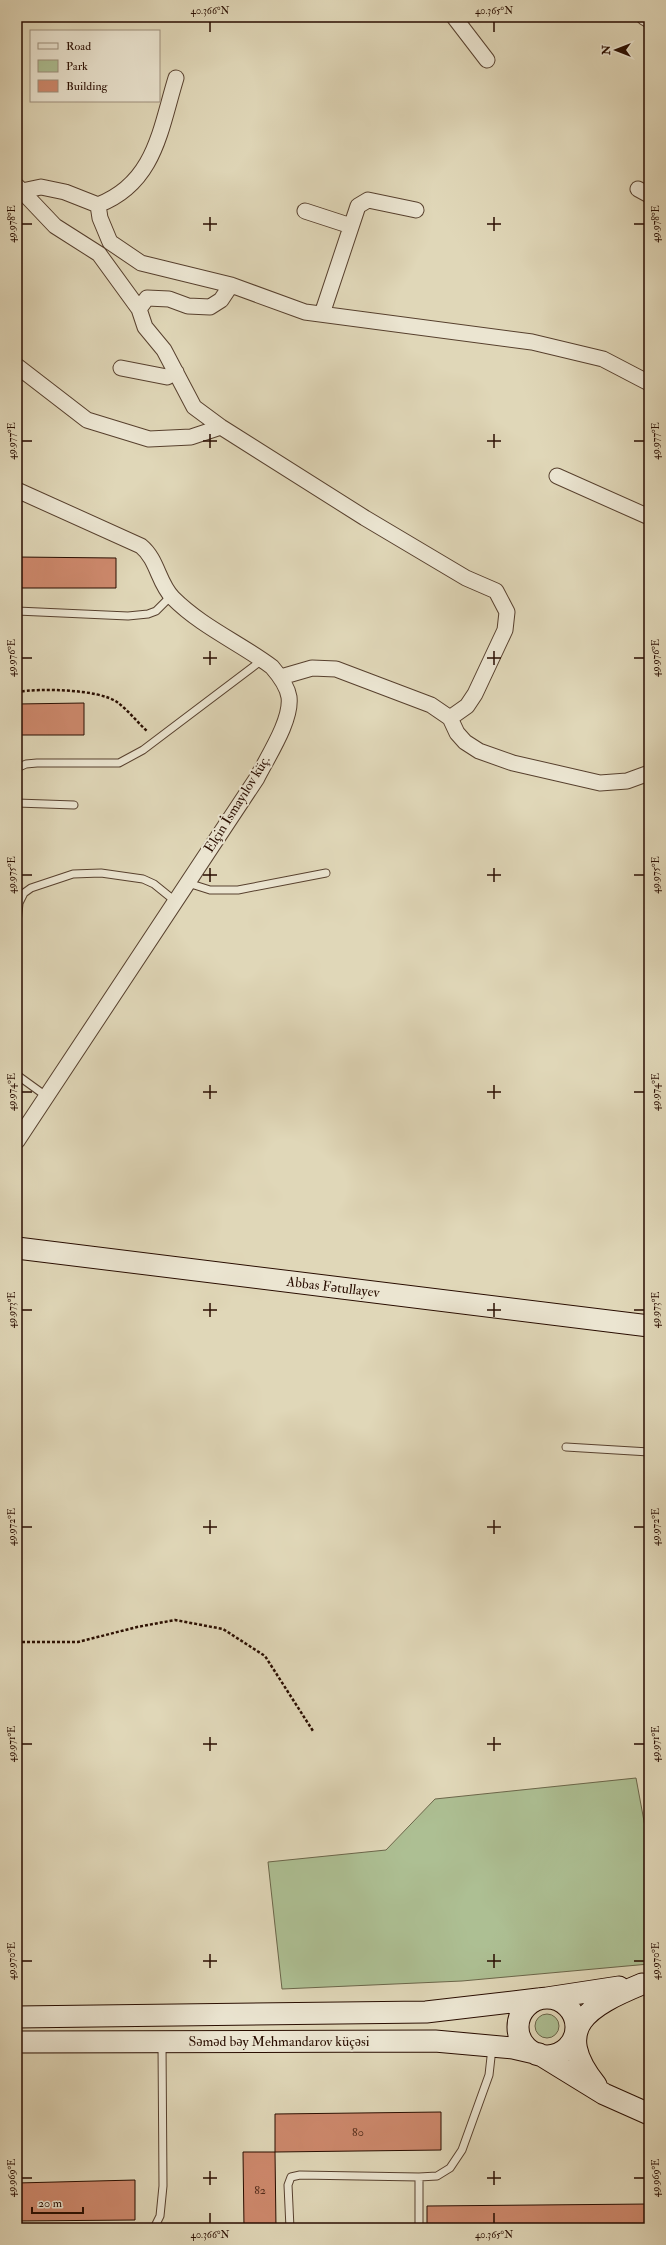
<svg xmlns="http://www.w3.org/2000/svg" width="666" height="2245" font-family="'IM FELL Double Pica',serif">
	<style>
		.green { fill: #adbf93; stroke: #6b664a }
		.building { fill: #ce896d; stroke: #290d00 }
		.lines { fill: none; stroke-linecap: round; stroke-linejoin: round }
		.lane-casing { stroke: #57402e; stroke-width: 9 }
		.street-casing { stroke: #57402e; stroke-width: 17 }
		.secondary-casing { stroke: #290d00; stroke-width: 23 }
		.path { stroke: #290d00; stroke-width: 2.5; stroke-dasharray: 3 2; stroke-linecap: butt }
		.lane { stroke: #ebe5d1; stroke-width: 7 }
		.street { stroke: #ebe5d1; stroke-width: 15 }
		.secondary { stroke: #ebe5d1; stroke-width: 21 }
		.ticks { fill: none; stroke: #290d00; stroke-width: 1.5 }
		.labels { text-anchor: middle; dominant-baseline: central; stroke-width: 4; stroke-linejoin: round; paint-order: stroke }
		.number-label { font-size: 12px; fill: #522c1b }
		.street-label { font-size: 14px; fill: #290d00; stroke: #ebe5d1 }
		.neatline { fill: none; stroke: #290d00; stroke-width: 1.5 }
		.ticks-label { font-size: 10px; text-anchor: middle; fill: #290d00 }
	</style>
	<rect width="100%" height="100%" fill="#e0d7b8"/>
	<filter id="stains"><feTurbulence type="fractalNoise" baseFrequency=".005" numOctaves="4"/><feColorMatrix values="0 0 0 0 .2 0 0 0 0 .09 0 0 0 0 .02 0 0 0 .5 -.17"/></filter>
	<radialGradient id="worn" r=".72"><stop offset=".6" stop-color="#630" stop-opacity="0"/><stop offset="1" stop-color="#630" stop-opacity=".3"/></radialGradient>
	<path class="green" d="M 636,1778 L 649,1848 L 649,1964 L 462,1981 L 282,1989 L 268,1862 L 386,1850 L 435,1799 Z
		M535 2026a12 12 0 1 1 24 0a12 12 0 1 1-24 0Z"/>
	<path class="building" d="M 17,557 L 116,558 L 116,588 L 17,588 Z
		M 84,703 L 84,735 L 17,735 L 17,704 Z
		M 441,2112 L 441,2150 L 275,2152 L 275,2114 Z
		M 243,2152 L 275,2152 L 276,2228 L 244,2228 Z
		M 135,2180 L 135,2220 L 17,2221 L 17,2183 Z
		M 649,2204 L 649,2228 L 427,2228 L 427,2206 Z"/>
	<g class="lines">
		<defs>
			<path id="lane" d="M 17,611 L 128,616 L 148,614 L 156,611 L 171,596
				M 17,768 L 26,764 L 37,763 L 119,763 L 143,750 L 262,660
				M 17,803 L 74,805
				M 188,883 L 210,890 L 238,890 L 326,873
				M 17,923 L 19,903 L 24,893 L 31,888 L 73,874 L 101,873 L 143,879 L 154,884 L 175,901
				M 17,1075 L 46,1096
				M 566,1447 L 649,1452
				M 154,2228 L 160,2216 L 163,2186 L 162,2044
				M 290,2228 L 288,2185 L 291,2177 L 300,2175 L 419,2177
				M 419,2228 L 419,2177 L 437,2176 L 450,2168 L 462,2150 L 489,2075 L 492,2048"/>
			<path id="street" d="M 454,17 L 487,60
				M 644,17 L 649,20
				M 17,186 L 55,226 L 99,254 L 139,309 L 145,327 L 164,350 L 194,407 L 221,427 L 365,518 L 466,578 L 496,591 L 507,612 L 505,630 L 475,694 L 467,706 L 450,718 L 431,705 L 336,669 L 312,668 L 281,677
				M 638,189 L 649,195
				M 22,191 L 41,187 L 65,192 L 98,205 C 155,183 160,130 176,78
				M 98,205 L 100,218 L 110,242 L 141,263 L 231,285 L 305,312 L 532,342 L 603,359 L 649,383
				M 305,211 L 351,226
				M 139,309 L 147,298 L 169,299 L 188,306 L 210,307 L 221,300 L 231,285
				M 322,314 L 358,206 L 368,200 L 416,210
				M 17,366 L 87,420 L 149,439 L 191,437 L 221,427
				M 121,368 L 167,377 L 176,372
				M 557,476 L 649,517
				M 17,490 L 141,546 C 158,560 158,583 173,598 C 202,627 240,643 272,667 C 279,675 287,685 289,697 C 292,720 268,756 257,778 L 17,1141
				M 450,718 L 457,733 L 465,742 L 479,751 L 513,763 L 600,783 L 627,781 L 649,773"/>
			<path id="secondary" d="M 17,1248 L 649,1326
				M 547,1998 L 619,1987
				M518 2027a29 29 0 1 1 58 0a29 29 0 1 1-58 0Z
				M 17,2017 L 426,2012 L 538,1999
				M 17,2042 L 435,2041 L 513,2048 L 539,2054 L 604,2094 L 649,2114
				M 596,2085 C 550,2027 589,2006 642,1984"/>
		</defs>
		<use href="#lane" class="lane-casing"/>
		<use href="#street" class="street-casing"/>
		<use href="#secondary" class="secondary-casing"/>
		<path class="path" d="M 17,692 C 40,688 98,689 117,702 C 128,710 138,723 148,732
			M 17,1642 L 78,1642 L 137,1627 L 175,1620 L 223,1629 L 265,1656 L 313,1731"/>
		<use href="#lane" class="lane"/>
		<use href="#street" class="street"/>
		<use href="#secondary" class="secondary"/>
	</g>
	<path class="ticks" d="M 210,22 L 210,32M 494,22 L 494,32M 210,217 L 210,231M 494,217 L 494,231M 22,224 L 32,224M 203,224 L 217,224M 487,224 L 501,224M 634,224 L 644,224M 210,434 L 210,448M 494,434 L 494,448M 22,441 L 32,441M 203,441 L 217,441M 487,441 L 501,441M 634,441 L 644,441M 210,651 L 210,665M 494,651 L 494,665M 22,658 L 32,658M 203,658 L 217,658M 487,658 L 501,658M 634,658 L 644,658M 210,868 L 210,882M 494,868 L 494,882M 22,875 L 32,875M 203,875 L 217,875M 487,875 L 501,875M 634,875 L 644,875M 210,1085 L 210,1099M 494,1085 L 494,1099M 22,1092 L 32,1092M 203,1092 L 217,1092M 487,1092 L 501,1092M 634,1092 L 644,1092M 210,1303 L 210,1317M 494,1303 L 494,1317M 22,1310 L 32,1310M 203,1310 L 217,1310M 487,1310 L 501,1310M 634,1310 L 644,1310M 210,1520 L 210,1534M 494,1520 L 494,1534M 22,1527 L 32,1527M 203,1527 L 217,1527M 487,1527 L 501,1527M 634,1527 L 644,1527M 210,1737 L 210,1751M 494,1737 L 494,1751M 22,1744 L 32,1744M 203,1744 L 217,1744M 487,1744 L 501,1744M 634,1744 L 644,1744M 210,1954 L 210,1968M 494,1954 L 494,1968M 22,1961 L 32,1961M 203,1961 L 217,1961M 487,1961 L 501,1961M 634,1961 L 644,1961M 210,2171 L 210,2185M 494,2171 L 494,2185M 22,2178 L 32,2178M 203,2178 L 217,2178M 487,2178 L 501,2178M 634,2178 L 644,2178M 210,2213 L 210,2223M 494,2213 L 494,2223"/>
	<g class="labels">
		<g class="number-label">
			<text x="358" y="2132">80</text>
			<text x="260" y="2190">82</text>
		</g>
		<g class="street-label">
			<text transform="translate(237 804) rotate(-58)">Elçin İsmayılov küç.</text>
			<text transform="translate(333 1287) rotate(7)">Abbas Fətullayev</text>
			<text x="279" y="2041">Səməd bəy Mehmandarov küçəsi</text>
		</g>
	</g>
	<rect width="666" height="2245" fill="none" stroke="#e0d7b8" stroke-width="44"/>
	<rect x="30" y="30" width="130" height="72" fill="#ebe5d1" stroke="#9d8f7d"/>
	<rect x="38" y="43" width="20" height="6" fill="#ebe5d1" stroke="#9d8f7d"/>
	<text x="66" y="50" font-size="12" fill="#290d00">Road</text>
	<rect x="38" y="60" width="20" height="12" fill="#adbf93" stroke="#9d8f7d"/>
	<text x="66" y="70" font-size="12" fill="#290d00">Park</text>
	<rect x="38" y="80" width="20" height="12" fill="#ce896d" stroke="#9d8f7d"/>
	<text x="66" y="90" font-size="12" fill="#290d00">Building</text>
	<g transform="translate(616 50) rotate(270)" stroke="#ebe5d1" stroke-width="3" paint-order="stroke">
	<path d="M0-3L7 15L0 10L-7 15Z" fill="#290d00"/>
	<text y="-6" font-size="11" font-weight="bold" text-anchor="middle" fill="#290d00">N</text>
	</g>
	<path d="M32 2207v6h51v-6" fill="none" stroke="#290d00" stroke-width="2"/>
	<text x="38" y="2207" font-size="12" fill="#290d00" stroke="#ebe5d1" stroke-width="3" paint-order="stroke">20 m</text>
	<rect x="22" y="22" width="622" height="2201" class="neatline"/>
	<g class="ticks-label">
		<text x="210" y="14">40.366°N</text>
		<text x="494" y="14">40.365°N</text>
		<text transform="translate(655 224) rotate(-90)" y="4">49.978°E</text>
		<text transform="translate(11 224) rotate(-90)" y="4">49.978°E</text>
		<text transform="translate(655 441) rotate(-90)" y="4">49.977°E</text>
		<text transform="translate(11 441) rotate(-90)" y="4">49.977°E</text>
		<text transform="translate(655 658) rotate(-90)" y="4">49.976°E</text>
		<text transform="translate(11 658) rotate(-90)" y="4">49.976°E</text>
		<text transform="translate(655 875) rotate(-90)" y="4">49.975°E</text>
		<text transform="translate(11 875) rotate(-90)" y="4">49.975°E</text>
		<text transform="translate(11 1092) rotate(-90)" y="4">49.974°E</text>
		<text transform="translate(655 1092) rotate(-90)" y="4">49.974°E</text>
		<text transform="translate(11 1310) rotate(-90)" y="4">49.973°E</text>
		<text transform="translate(655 1310) rotate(-90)" y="4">49.973°E</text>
		<text transform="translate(11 1527) rotate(-90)" y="4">49.972°E</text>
		<text transform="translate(655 1527) rotate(-90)" y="4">49.972°E</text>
		<text transform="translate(11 1744) rotate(-90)" y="4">49.971°E</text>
		<text transform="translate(655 1744) rotate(-90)" y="4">49.971°E</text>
		<text transform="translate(11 1961) rotate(-90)" y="4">49.970°E</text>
		<text transform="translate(655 1961) rotate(-90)" y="4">49.970°E</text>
		<text transform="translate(655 2178) rotate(-90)" y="4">49.969°E</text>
		<text transform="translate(11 2178) rotate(-90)" y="4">49.969°E</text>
		<text x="210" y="2238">40.366°N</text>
		<text x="494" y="2238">40.365°N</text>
	</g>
	<rect width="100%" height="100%" filter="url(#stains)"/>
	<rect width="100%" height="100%" fill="url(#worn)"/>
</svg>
